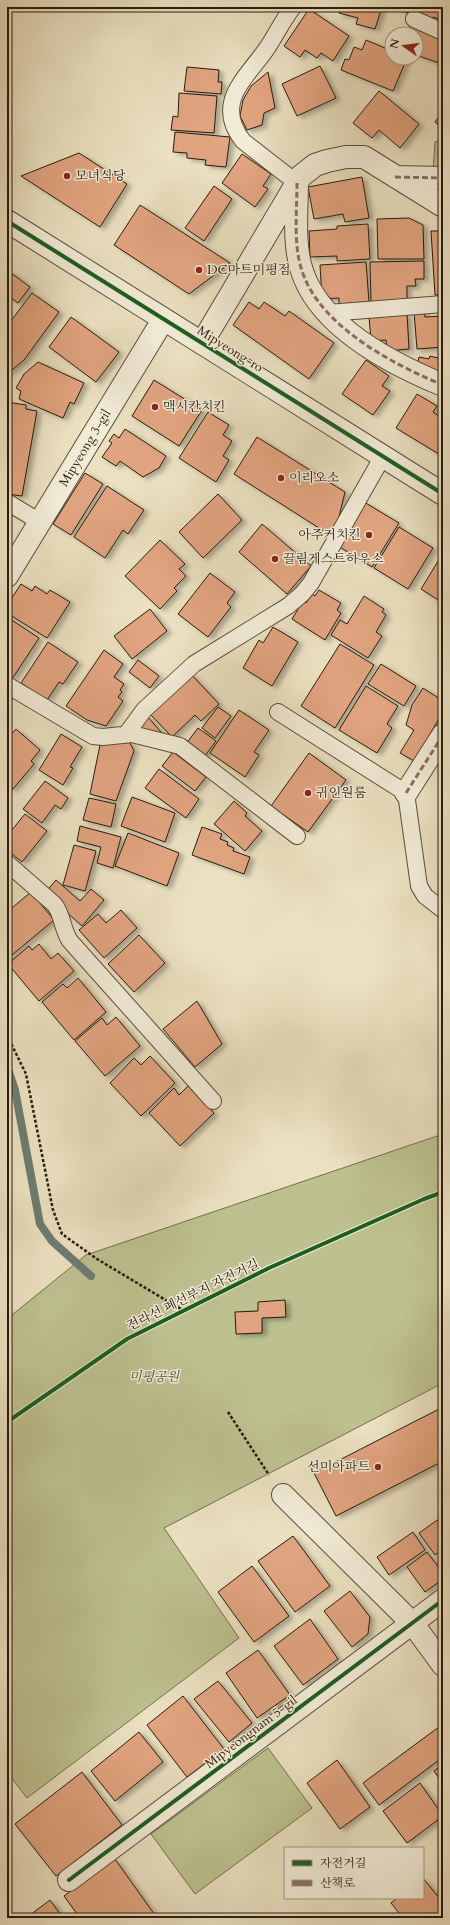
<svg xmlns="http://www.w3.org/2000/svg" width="450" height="1925" font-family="Cardo,'Noto Serif KR',serif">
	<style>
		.green { fill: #bdc18f; stroke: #736e4e }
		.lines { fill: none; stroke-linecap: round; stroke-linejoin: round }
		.stream { stroke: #6c7c72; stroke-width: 8 }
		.building { fill: #e1a480; stroke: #291a0e; filter: url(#shadow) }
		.service-casing { stroke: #5a4c3b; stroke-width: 18 }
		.minor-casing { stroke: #5a4c3b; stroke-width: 24 }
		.tertiary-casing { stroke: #5a4c3b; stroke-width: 24 }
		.path { stroke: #291a0e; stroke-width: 2.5; stroke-dasharray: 3 2; stroke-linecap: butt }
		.service { stroke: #f2ecd7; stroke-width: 16 }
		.minor { stroke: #f2ecd7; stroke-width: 22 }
		.tertiary { stroke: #f2ecd7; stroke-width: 22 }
		.quiet { stroke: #8d6e63; stroke-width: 3; stroke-dasharray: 6 3; stroke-linecap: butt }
		.cycleway-casing { stroke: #f2ecd7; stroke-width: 6 }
		.cycleway { stroke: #1b5e20; stroke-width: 4 }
		.poi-dot { fill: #8f2418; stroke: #f2ecd7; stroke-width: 1.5 }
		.labels { text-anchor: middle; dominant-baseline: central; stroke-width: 3; stroke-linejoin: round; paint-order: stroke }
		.poi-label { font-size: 13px; fill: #291a0e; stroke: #f2ecd7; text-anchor: start }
		.street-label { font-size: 13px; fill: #291a0e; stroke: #f2ecd7 }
		.park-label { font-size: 13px; font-style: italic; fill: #554c35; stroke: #f2ecd7 }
	</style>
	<defs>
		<filter id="shadow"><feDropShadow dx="4.5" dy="2.5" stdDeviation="2" flood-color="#0004"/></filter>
	</defs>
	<rect width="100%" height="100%" fill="#ebe1c1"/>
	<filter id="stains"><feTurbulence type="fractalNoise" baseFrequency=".005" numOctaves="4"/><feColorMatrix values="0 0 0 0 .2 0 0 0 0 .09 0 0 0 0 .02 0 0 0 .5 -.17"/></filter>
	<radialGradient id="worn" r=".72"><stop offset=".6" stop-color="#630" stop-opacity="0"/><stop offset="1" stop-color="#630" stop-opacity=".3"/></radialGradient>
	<path class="green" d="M 443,141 L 443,192 L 432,185 L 435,142 Z
		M 443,1134 L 443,1383 L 164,1528 L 239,1638 L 27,1798 L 7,1772 L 7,1319 L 86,1255 Z
		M 268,1748 L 312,1808 L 195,1894 L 151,1834 Z"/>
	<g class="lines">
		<path class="stream" d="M 7,1066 L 15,1090 L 40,1224 L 52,1241 L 91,1276"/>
	</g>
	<path class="building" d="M 340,7 L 382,7 L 375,29 L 356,24 L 358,18 L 339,13 Z
		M 393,7 L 410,7 L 408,13 Z
		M 414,7 L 443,7 L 443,20 L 433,17 L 431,22 L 411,14 Z
		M 309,9 L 349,36 L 333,61 L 321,53 L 317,58 L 305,50 L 300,57 L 284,46 Z
		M 411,23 L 443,35 L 443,51 L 439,63 L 416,55 L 416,34 L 407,34 Z
		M 366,40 L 392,51 L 392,58 L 407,58 L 393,91 L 341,70 L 345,59 L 349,60 L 354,47 L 362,50 Z
		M 320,66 L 336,98 L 297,116 L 282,84 Z
		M 187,67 L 219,70 L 218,82 L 222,82 L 221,94 L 184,91 Z
		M 268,72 L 275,108 L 264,113 L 262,125 L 247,130 L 240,116 L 243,100 L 251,86 Z
		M 379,91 L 419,124 L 400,148 L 379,130 L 372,138 L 353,123 Z
		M 179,93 L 217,96 L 214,133 L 171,130 L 173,116 L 178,117 Z
		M 443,111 L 443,128 L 435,122 Z
		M 175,132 L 230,137 L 226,167 L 205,165 L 206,160 L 187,158 L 187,153 L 173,152 Z
		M 79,153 L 127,184 L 100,227 L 21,176 Z
		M 242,154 L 271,174 L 263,186 L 268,189 L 255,207 L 222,183 Z
		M 362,177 L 369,218 L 345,222 L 343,214 L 314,219 L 308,187 Z
		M 214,186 L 232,199 L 204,241 L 185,228 Z
		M 140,205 L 230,263 L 189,294 L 114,245 Z
		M 409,218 L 423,225 L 424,259 L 378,259 L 377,219 Z
		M 368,224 L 370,259 L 337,261 L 337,256 L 310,257 L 309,231 L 337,229 L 337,226 Z
		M 431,231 L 443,231 L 443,294 L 435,295 Z
		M 424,261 L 424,279 L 415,279 L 416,286 L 407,286 L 407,303 L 371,303 L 370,262 Z
		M 366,262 L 369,302 L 339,304 L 339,298 L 322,299 L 320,265 Z
		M 7,270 L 30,287 L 18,303 L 7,295 Z
		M 32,293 L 59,312 L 24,360 L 7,374 L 7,326 Z
		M 249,302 L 259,309 L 264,302 L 285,316 L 289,311 L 334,343 L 309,379 L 233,325 Z
		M 424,311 L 425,317 L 443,316 L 443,347 L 417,349 L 414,312 Z
		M 407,313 L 409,349 L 387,351 L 386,340 L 371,341 L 369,316 Z
		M 71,317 L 119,352 L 96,382 L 49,347 Z
		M 443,353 L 443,374 L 417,366 L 419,357 L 429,359 L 430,356 L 442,359 Z
		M 366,360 L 389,376 L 382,386 L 390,391 L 373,415 L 342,394 Z
		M 38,362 L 84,383 L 74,404 L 70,402 L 63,418 L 19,399 L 21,391 L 16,388 L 24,374 Z
		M 154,380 L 202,410 L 179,446 L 132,416 Z
		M 417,394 L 437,406 L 433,412 L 443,419 L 443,437 L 439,444 L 443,446 L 442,456 L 396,428 Z
		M 7,402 L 26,405 L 26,409 L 37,411 L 22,496 L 7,494 L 7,472 L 10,452 L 7,452 L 7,433 L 10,415 L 7,414 Z
		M 208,412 L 229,425 L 223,435 L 232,441 L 223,456 L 229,460 L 216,482 L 179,458 Z
		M 125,429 L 166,456 L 159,468 L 143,477 L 120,461 L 116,466 L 102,457 L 112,443 L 109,441 L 114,434 L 119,438 Z
		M 257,437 L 345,492 L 338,521 L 330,535 L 234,474 Z
		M 85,473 L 103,484 L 71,535 L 53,524 Z
		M 107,486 L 144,510 L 128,534 L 123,530 L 105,558 L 74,537 Z
		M 218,494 L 242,520 L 203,558 L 179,532 Z
		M 364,502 L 399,523 L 372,567 L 338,546 Z
		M 262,524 L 311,566 L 287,594 L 239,552 Z
		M 399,527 L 433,548 L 408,589 L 374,568 Z
		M 160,540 L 185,564 L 179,569 L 186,576 L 174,588 L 177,591 L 160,609 L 125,576 Z
		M 443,553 L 443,603 L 421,589 Z
		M 210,573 L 235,592 L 227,603 L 231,607 L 208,637 L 178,614 Z
		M 21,584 L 32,591 L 35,586 L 47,594 L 50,590 L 70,602 L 47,638 L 7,613 L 7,605 Z
		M 319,590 L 341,603 L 337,610 L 341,613 L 325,640 L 292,619 L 303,601 L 306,603 L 312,594 L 315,596 Z
		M 364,596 L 384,609 L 382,612 L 386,615 L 376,632 L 382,636 L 368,658 L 331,635 L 340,620 L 347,624 Z
		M 150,609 L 167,631 L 132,659 L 114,636 Z
		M 7,617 L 39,638 L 12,679 L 7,676 Z
		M 273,627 L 298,642 L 272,686 L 243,668 L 259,640 L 263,643 Z
		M 48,642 L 78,662 L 63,684 L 59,682 L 47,700 L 21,683 Z
		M 340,644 L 374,665 L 335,728 L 301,706 Z
		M 104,650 L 123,664 L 114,677 L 124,684 L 120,690 L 122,692 L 118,697 L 123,701 L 106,726 L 87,720 L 66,706 Z
		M 138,660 L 159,676 L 150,688 L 129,672 Z
		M 381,664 L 416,686 L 404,706 L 368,684 Z
		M 191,674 L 219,704 L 201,721 L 195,715 L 172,737 L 150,714 Z
		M 366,686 L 398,706 L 387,724 L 392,728 L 377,753 L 339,730 Z
		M 423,688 L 443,701 L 443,712 L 414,761 L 400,753 L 414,730 L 406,725 L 412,705 Z
		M 218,707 L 231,716 L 215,738 L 202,728 Z
		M 239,710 L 269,730 L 254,752 L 259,755 L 245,777 L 210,753 Z
		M 146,715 L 161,732 L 157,736 L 139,729 Z
		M 198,728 L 216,741 L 204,757 L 186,744 Z
		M 16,729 L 40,750 L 31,761 L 34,764 L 12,790 L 7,785 L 7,739 Z
		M 61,734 L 82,747 L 70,767 L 73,768 L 63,785 L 39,770 Z
		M 129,741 L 134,751 L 116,801 L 90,794 L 100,745 Z
		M 173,752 L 206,777 L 195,791 L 162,766 Z
		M 309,753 L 346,780 L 308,832 L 271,806 Z
		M 159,769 L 199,799 L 186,818 L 145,788 Z
		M 45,781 L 68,798 L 61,809 L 55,805 L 42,823 L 23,809 Z
		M 132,797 L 175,813 L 165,842 L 121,826 Z
		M 89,798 L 116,804 L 111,827 L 83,820 Z
		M 234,801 L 247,813 L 245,816 L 262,831 L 245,851 L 214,824 Z
		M 25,814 L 47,831 L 22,862 L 7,850 L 7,836 Z
		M 80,826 L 121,837 L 113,868 L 97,863 L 101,847 L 77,841 Z
		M 202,827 L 222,834 L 220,839 L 228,842 L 227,845 L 234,848 L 233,851 L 250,857 L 244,874 L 192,855 Z
		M 128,833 L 179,853 L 167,886 L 115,866 Z
		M 74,845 L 96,851 L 85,891 L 63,885 Z
		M 56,880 L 80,901 L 91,889 L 104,900 L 82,926 L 45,893 Z
		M 31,892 L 54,920 L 7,959 L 7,912 Z
		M 121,910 L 137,928 L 104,958 L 79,930 L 98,914 L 106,923 Z
		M 139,935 L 165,963 L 134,992 L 108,964 Z
		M 39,944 L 51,959 L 58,953 L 74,971 L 39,1001 L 8,964 L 29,946 L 32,950 Z
		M 78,978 L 106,1012 L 74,1040 L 42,1002 L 63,984 L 67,988 Z
		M 197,1001 L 222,1044 L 195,1067 L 163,1029 Z
		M 116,1017 L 140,1046 L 105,1076 L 75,1041 L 102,1018 L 107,1025 Z
		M 150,1056 L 175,1083 L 141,1116 L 110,1083 L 134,1058 L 141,1065 Z
		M 188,1086 L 214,1113 L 180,1146 L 149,1113 L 174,1088 L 179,1095 Z
		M 285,1300 L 286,1317 L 262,1318 L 262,1333 L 236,1334 L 235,1312 L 258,1311 L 258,1302 Z
		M 443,1407 L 443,1461 L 336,1516 L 314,1473 Z
		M 443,1516 L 443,1549 L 435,1555 L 419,1533 Z
		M 413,1532 L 425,1550 L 389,1575 L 377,1557 Z
		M 293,1536 L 330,1586 L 295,1612 L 258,1561 Z
		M 427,1552 L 443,1573 L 443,1579 L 425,1592 L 407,1567 Z
		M 252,1566 L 289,1616 L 254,1642 L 218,1592 Z
		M 350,1591 L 370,1617 L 368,1634 L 352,1647 L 324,1611 Z
		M 310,1619 L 338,1659 L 303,1685 L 274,1646 Z
		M 258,1650 L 290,1695 L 257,1718 L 226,1673 Z
		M 218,1681 L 252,1723 L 229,1742 L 194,1699 Z
		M 183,1696 L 224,1749 L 187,1777 L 147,1725 Z
		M 443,1724 L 443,1757 L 379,1805 L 363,1783 Z
		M 139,1732 L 163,1762 L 115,1801 L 91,1771 Z
		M 337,1760 L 370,1807 L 340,1829 L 307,1783 Z
		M 443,1764 L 443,1784 L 434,1771 Z
		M 82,1772 L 122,1825 L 56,1876 L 15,1824 Z
		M 420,1783 L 443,1816 L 407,1843 L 383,1811 Z
		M 115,1859 L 157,1918 L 80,1918 L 64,1896 Z
		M 423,1878 L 443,1903 L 443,1918 L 403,1918 L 391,1903 L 397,1898 L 423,1898 Z
		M 50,1900 L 63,1918 L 26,1918 Z"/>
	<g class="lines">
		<defs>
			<path id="service" d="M 293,7 C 282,21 275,37 265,51 C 244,80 214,104 243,141 L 297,183
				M 414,19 L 443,32
				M 328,313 L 443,304
				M 7,502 L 40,522
				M 7,685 L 93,736 L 103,737 L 132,734 L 180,746 L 297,836
				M 278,712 L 406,793 L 419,886 L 425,896 L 443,910
				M 127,733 L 144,710 L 194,664 L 288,606 L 302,594 L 311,583 L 383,456
				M 7,863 L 54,904 C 63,914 62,930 70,941 L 213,1101"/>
			<path id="minor" d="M 396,177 L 443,178
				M 297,183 C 297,212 293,244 302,271 C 320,327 392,364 443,385
				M 202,343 L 301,176 L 315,165 L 327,161 L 346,157 L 364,157 L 443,206
				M 406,793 L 443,735
				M 283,1495 L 413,1624 L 443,1665
				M 69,1880 L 443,1600"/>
			<path id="tertiary" d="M 7,221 L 443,494
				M 7,576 L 163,320"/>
		</defs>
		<use href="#service" class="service-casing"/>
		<use href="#minor" class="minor-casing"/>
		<use href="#tertiary" class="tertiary-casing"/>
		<path class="path" d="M 7,1035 L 26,1074 L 53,1210 L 62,1234 L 97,1259 L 184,1311
			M 228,1412 L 269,1475"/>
		<use href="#service" class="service"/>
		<use href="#minor" class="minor"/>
		<use href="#tertiary" class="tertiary"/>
		<path class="quiet" d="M 395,177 L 443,178
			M 297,183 C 297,212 293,244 302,271 C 320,326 392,364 443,385
			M 406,793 L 443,735"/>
		<defs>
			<path id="cycleway" d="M 7,221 L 443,494
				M 7,1422 L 127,1339 L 269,1268 L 424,1199 L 443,1192
				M 69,1880 L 443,1600"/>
		</defs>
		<use href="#cycleway" class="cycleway-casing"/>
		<use href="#cycleway" class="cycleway"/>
	</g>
	<g class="poi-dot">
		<circle cx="67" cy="176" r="4"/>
		<circle cx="199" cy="270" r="4"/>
		<circle cx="155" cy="407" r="4"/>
		<circle cx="281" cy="478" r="4"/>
		<circle cx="369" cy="535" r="4"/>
		<circle cx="275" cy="559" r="4"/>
		<circle cx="308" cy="793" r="4"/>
		<circle cx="378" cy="1467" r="4"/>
	</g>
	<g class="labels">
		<g class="poi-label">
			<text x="75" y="176">모녀식당</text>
			<text x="207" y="270">DC마트미평점</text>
			<text x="163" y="407">맥시칸치킨</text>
			<text x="289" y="478">이리오소</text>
			<text x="361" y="535" text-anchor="end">아주커치킨</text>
			<text x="283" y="559">끌림게스트하우스</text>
			<text x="316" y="793">귀인원룸</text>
			<text x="370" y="1467" text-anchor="end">선미아파트</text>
		</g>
		<g class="street-label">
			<text transform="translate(230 349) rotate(32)">Mipyeong-ro</text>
			<text transform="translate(85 448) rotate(-59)">Mipyeong 3-gil</text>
			<text transform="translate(193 1295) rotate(-26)">전라선 폐선부지 자전거길</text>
			<text transform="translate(251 1732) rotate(-37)">Mipyeongnam 5-gil</text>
		</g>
		<g class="park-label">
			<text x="154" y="1377">미평공원</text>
		</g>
	</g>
	<rect width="450" height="1925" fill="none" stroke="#ebe1c1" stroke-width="24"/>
	<rect x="8" y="8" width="434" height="1909" fill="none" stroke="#291a0e" stroke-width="2"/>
	<rect x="12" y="12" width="426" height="1901" fill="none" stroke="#291a0e"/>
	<rect x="284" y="1847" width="140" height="52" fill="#f2ecd7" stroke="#a29887"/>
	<rect x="292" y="1860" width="20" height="6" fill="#1b5e20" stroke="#a29887"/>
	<text x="320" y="1867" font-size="12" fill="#291a0e">자전거길</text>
	<rect x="292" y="1880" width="20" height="6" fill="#8d6e63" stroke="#a29887"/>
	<text x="320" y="1887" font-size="12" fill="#291a0e">산책로</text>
	<g transform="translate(404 46) rotate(284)"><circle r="19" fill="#f2ecd7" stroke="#a29887"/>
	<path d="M0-3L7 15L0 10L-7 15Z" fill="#8f2418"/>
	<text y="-6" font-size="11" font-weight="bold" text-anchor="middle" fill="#291a0e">N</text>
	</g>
	<rect width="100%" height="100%" filter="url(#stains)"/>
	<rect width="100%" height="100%" fill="url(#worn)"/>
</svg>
